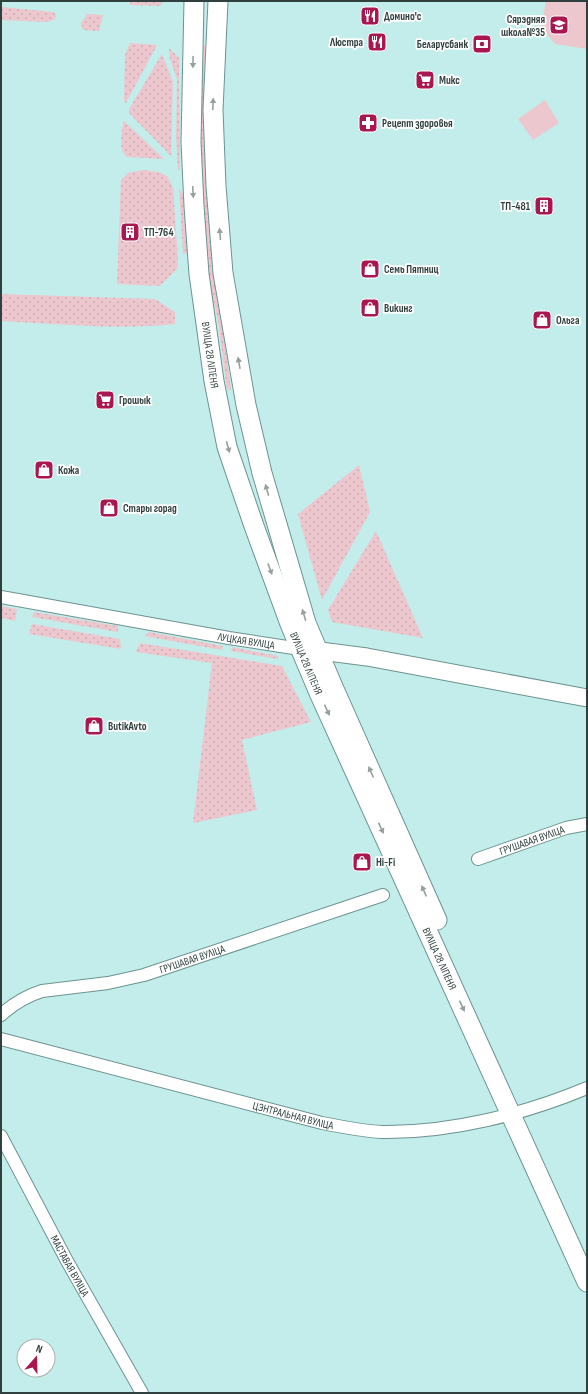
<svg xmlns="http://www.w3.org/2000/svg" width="588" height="1394" font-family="'Sofia Sans Condensed',sans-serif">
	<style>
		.grass { fill: url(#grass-dots) }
		.park { fill: #ecc7ce }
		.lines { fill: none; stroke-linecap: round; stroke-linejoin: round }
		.minor-casing { stroke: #6c9391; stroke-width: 14 }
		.secondary-casing { stroke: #6c9391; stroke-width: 19 }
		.primary-casing { stroke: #6c9391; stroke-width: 21 }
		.minor { stroke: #fff; stroke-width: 12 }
		.secondary { stroke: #fff; stroke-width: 17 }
		.primary { stroke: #fff; stroke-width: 19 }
		.oneway { fill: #97a09f }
		.labels { text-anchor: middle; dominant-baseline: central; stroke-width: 3.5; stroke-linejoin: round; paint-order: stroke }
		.poi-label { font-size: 11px; font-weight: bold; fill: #2f403f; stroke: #fff; text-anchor: start }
		.street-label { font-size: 11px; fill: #2f403f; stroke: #fff }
	</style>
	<defs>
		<pattern id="grass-dots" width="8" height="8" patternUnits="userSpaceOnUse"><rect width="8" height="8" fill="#ecc7ce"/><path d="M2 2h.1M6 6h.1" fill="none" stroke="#cbacb2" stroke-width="1.8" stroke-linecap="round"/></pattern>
	</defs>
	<rect width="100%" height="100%" fill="#c3edea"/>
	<path class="grass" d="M 130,1 L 163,1 L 160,6 L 130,5 Z
		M 1,7 L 54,12 L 56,16 L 54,20 L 45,22 L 1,20 Z
		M 87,14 L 103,15 L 99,31 L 83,30 L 81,23 Z
		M 130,43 L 157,45 L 126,103 L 124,101 L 125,55 Z
		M 202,44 L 205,46 L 204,111 L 206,181 L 216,279 L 231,388 L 230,390 L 227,389 L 218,321 L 208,277 L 201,181 L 198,111 Z
		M 169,48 L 179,58 L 180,171 L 178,169 L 176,136 L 177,79 L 170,59 Z
		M 162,54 L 173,82 L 171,156 L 129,113 L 129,109 Z
		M 124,121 L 164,159 L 127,157 C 118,150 122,134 123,123 Z
		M 143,170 L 159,172 L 167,176 L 173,188 L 178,260 L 177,269 L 160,286 L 117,284 L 121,180 L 128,173 Z
		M 179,188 L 183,195 L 187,253 L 183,254 Z
		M 1,294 L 155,299 L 175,312 L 175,324 C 117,330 58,324 1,321 Z
		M 359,465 L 370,512 L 322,600 L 298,514 Z
		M 376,531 L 423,638 L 332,622 L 328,610 Z
		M 1,606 L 17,609 L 15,621 L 1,618 Z
		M 34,612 L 118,626 L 118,632 L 32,617 Z
		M 32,624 L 120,639 L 121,649 L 29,634 Z
		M 149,632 L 223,646 L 222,650 L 144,636 Z
		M 140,643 L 282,666 L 311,722 L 242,740 L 257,810 L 193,823 L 212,663 L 136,652 Z
		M 232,647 L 278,656 L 278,659 L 231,651 Z"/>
	<path class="park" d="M 546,1 L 587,1 L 587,49 L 555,44 L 541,27 Z
		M 545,100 L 559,123 L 533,140 L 518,119 Z"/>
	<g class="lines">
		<defs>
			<g id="minor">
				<path id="s1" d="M 1,597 L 229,638 L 300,649"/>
				<path id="s2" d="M 478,859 L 566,828 L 587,824"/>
				<path id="s3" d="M 1,1015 C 13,1004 26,996 42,991 L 108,983 L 144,975 L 383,895"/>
				<path id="s4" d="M 1,1039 L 322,1123 C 342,1127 362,1131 382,1132 C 450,1133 525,1114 587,1088"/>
				<path id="s5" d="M 1,1136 L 67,1261 L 142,1393"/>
			</g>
			<path id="secondary" d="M 305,649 L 367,657 L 587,698"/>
			<g id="primary">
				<path id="s6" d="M 194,1 L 191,142 L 194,206 L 199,274 L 214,381 L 227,447 L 254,526 L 290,624 L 320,695 L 587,1282"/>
				<path d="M 218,1 L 213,110 L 216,186 L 223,273 L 246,405 L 262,473 L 306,623 L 334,689 L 437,920"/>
			</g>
		</defs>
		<use href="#minor" class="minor-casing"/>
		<use href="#secondary" class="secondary-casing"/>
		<use href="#primary" class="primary-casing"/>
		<use href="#minor" class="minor"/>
		<use href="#secondary" class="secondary"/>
		<use href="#primary" class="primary"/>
	</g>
	<defs><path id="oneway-solid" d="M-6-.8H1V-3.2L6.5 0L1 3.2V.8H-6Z"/></defs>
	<g class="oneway">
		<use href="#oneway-solid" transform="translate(193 62) rotate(91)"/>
		<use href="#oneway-solid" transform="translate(213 104) rotate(-88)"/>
		<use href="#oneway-solid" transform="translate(193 192) rotate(87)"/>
		<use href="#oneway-solid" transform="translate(220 234) rotate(-95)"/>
		<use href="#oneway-solid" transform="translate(239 363) rotate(-100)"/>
		<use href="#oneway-solid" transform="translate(228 447) rotate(75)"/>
		<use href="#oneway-solid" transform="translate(267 490) rotate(-106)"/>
		<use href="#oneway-solid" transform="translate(270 569) rotate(70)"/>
		<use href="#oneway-solid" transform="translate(304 615) rotate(-107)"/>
		<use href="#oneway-solid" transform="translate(327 710) rotate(65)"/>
		<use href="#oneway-solid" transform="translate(371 772) rotate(-114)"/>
		<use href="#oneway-solid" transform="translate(381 828) rotate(65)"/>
		<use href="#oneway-solid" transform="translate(424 891) rotate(-114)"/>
		<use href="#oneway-solid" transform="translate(462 1006) rotate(65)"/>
	</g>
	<defs>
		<symbol id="restaurant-square" viewBox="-11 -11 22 22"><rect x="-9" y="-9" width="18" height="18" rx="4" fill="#a91750" stroke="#fff"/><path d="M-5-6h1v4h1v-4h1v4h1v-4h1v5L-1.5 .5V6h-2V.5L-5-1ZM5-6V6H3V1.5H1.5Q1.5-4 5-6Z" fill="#fff"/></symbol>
		<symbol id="school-square" viewBox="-11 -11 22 22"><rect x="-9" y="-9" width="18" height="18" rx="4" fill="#a91750" stroke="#fff"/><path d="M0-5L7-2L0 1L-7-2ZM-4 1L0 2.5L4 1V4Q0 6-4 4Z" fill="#fff"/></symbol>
		<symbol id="bank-square" viewBox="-11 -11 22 22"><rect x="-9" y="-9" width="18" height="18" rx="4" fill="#a91750" stroke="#fff"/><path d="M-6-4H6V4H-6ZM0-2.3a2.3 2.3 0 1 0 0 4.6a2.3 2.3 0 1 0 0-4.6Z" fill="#fff"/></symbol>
		<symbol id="supermarket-square" viewBox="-11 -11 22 22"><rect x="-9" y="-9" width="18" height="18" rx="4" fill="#a91750" stroke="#fff"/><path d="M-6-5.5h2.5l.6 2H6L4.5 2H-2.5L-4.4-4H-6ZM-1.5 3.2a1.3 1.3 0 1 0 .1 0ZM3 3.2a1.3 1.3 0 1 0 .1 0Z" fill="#fff"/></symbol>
		<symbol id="pharmacy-square" viewBox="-11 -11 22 22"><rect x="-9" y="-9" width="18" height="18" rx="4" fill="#a91750" stroke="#fff"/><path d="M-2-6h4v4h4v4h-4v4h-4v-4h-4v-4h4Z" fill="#fff"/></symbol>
		<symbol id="building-square" viewBox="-11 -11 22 22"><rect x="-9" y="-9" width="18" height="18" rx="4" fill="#a91750" stroke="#fff"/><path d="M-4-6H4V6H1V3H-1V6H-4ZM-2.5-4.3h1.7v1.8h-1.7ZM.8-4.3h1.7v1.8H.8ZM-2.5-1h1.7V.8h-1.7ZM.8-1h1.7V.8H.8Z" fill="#fff"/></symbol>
		<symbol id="shop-square" viewBox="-11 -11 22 22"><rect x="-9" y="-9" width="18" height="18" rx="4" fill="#a91750" stroke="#fff"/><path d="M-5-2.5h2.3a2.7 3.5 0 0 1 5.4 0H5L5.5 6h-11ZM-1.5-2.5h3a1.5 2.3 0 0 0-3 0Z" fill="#fff"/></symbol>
	</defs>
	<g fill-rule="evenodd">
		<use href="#restaurant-square" x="359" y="5" width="22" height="22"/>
		<use href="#school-square" x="548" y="14" width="22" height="22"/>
		<use href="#restaurant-square" x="366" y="31" width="22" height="22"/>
		<use href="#bank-square" x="471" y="33" width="22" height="22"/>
		<use href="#supermarket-square" x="414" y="69" width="22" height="22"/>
		<use href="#pharmacy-square" x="357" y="112" width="22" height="22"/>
		<use href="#building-square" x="533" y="195" width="22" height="22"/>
		<use href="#building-square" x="119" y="221" width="22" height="22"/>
		<use href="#shop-square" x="359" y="258" width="22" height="22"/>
		<use href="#shop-square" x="359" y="297" width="22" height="22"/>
		<use href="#shop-square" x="531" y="309" width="22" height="22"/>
		<use href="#supermarket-square" x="94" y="389" width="22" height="22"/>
		<use href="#shop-square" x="33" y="459" width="22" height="22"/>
		<use href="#shop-square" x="98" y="497" width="22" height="22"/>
		<use href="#shop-square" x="83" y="715" width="22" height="22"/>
		<use href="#shop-square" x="351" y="851" width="22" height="22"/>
	</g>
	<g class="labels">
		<g class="poi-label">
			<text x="384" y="16">Домино'c</text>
			<text x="545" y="19" text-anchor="end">Сярэдняя<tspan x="545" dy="13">школа№35</tspan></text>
			<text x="363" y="42" text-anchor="end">Люстра</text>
			<text x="468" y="44" text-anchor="end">Беларусбанк</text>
			<text x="439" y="80">Микс</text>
			<text x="382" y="123">Рецепт здоровья</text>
			<text x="530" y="206" text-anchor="end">ТП-481</text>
			<text x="144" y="232">ТП-764</text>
			<text x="384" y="269">Семь Пятниц</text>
			<text x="384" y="308">Викинг</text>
			<text x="556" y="320">Ольга</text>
			<text x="119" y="400">Грошык</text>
			<text x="58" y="470">Кожа</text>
			<text x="123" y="508">Стары горад</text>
			<text x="108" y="726">ButikAvto</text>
			<text x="376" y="862">Hi-Fi</text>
		</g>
		<g class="street-label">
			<text stroke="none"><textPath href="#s6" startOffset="355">ВУЛІЦА 28 ЛІПЕНЯ</textPath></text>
			<text stroke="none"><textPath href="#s1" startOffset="249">ЛУЦКАЯ ВУЛІЦА</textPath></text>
			<text stroke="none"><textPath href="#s6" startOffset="679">ВУЛІЦА 28 ЛІПЕНЯ</textPath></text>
			<text stroke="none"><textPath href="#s2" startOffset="57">ГРУШАВАЯ ВУЛІЦА</textPath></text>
			<text stroke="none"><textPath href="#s3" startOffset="202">ГРУШАВАЯ ВУЛІЦА</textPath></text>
			<text stroke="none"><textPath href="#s6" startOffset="1003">ВУЛІЦА 28 ЛІПЕНЯ</textPath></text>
			<text stroke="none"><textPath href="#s4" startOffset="302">ЦЭНТРАЛЬНАЯ ВУЛІЦА</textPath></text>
			<text stroke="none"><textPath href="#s5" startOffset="147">МАСТАВАЯ ВУЛІЦА</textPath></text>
		</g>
	</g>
	<rect width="588" height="1394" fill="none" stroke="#2f403f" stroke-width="4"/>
	<g transform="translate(36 1358) rotate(20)"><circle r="19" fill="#ffffff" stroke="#acb3b2"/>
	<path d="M0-3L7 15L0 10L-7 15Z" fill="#a91750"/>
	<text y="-6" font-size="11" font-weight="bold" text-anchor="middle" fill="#2f403f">N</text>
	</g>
</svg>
